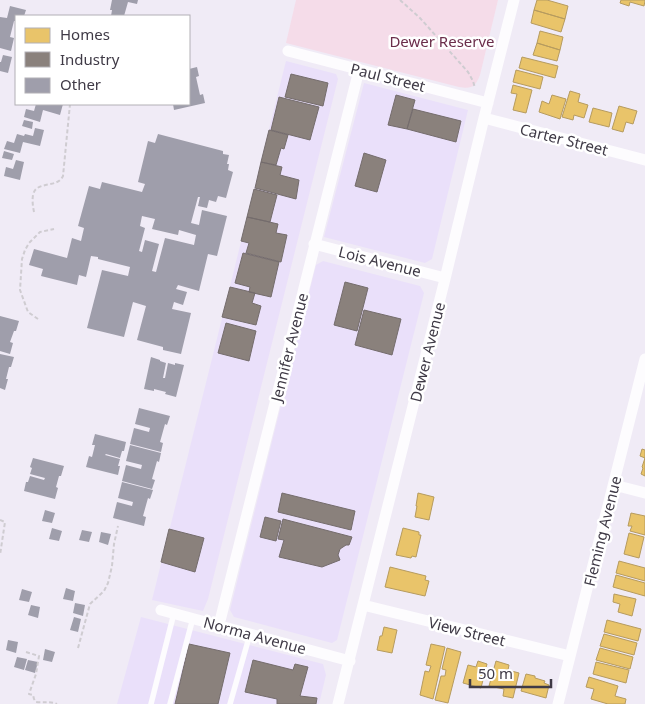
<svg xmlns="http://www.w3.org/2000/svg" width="645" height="704" font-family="'Noto Sans',sans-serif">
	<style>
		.built { fill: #eae0fa }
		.green { fill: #f5dce9 }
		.homes { fill: #e9c46a; stroke: #b69b5f }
		.industry { fill: #8a817c; stroke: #746c6c }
		.building { fill: #9f9eab; fill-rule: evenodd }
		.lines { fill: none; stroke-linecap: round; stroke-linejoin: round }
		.path { stroke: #cfccd1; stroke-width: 2; stroke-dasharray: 4 2.5; stroke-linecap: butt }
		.lane { stroke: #fdfcfe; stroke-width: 5.5 }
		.street { stroke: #fdfcfe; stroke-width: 11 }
		.labels { text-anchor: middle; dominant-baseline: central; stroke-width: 5; stroke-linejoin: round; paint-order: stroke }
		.park-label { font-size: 15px; fill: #6b2e4b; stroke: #fff }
		.street-label { font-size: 15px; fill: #3f3a46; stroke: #fff }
	</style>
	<rect width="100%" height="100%" fill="#f0ebf6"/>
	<path class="built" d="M 286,61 L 336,74 L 338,79 L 208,599 L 203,611 L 152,600 Z
		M 364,83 L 468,110 L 432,259 L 425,263 L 324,237 Z
		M 323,261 L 420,286 L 424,293 L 337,640 L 332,643 L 234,617 L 230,610 L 316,265 Z
		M 141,617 L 323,664 L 326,675 L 319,704 L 117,704 Z"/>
	<path class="green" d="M 296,0 L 498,0 L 480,75 C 475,87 472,89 459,87 L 286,43 Z"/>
	<path class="homes" d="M 537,0 L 547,0 L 568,6 L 565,19 L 534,10 Z
		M 621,0 L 645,0 L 645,1 L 644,6 L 630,2 L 629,6 L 620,3 Z
		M 534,10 L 565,19 L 561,32 L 531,23 Z
		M 540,31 L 563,37 L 560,50 L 537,43 Z
		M 537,43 L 560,50 L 557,61 L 533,55 Z
		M 522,57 L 558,66 L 555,78 L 519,68 Z
		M 516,70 L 543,77 L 540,89 L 513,82 Z
		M 513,85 L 532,90 L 526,113 L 513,110 L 517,94 L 511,93 Z
		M 570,91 L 580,94 L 578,102 L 588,105 L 584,118 L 574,115 L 573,120 L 562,117 Z
		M 552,95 L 566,99 L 560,119 L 539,112 L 542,101 L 549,104 Z
		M 619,106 L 637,111 L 633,124 L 626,122 L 623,132 L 612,129 Z
		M 593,108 L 612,113 L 609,127 L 589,122 Z
		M 642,449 L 645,450 L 645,458 L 640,456 Z
		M 645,458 L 645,476 L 641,474 L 643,468 L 642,467 Z
		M 418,493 L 434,497 L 429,520 L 415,517 L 417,506 L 416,506 Z
		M 631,513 L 645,516 L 645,535 L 630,531 L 632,526 L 628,526 Z
		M 403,528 L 419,532 L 419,535 L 421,535 L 416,557 L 412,556 L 411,558 L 396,555 Z
		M 629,533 L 644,537 L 639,558 L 624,554 Z
		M 619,561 L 645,568 L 645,581 L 616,573 Z
		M 390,567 L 426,576 L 425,580 L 429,581 L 425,596 L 385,587 Z
		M 616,575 L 645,583 L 645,596 L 613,587 Z
		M 614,594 L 636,599 L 632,616 L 618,612 L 620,604 L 613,602 Z
		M 607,620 L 641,629 L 638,641 L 604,632 Z
		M 384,627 L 397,630 L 392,653 L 377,650 L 380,636 L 382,636 Z
		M 604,634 L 637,643 L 634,655 L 600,646 Z
		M 431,644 L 445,647 L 433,699 L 420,695 L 425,671 L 429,672 L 431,666 L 426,665 Z
		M 447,648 L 461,652 L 448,703 L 435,700 L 441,676 L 445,676 L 446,670 L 442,669 Z
		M 600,648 L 633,657 L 630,669 L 596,660 Z
		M 478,661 L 487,664 L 481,688 L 463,683 L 468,665 L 476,667 Z
		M 496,661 L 509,665 L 508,670 L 519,673 L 513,698 L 503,696 L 504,689 L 489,686 Z
		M 596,662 L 629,670 L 626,683 L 593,674 Z
		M 526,674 L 535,676 L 535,678 L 545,681 L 544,683 L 549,685 L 546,698 L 521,691 Z
		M 589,677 L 618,686 L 615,696 L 626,699 L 625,704 L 608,704 L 591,699 L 594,689 L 586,687 Z"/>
	<path class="industry" d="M 291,74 L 328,83 L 323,106 L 285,97 Z
		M 396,95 L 415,100 L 407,129 L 388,125 Z
		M 279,97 L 319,107 L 310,140 L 271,130 Z
		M 413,109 L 461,121 L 456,142 L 407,129 Z
		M 269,130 L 288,135 L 284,149 L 281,148 L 276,165 L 261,162 Z
		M 364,153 L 386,160 L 377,192 L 355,186 Z
		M 261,162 L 282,167 L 280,175 L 299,180 L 296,199 L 255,188 Z
		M 254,189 L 277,195 L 270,222 L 247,217 Z
		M 247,217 L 278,224 L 276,233 L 287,235 L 281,262 L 246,253 L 249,243 L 241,241 Z
		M 243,253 L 279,262 L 271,297 L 249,292 L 250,287 L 235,283 Z
		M 345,282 L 368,288 L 357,331 L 334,325 Z
		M 230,287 L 255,293 L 252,303 L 261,306 L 256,325 L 222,317 Z
		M 364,310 L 401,319 L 392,355 L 355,345 Z
		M 226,323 L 256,331 L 249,361 L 218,353 Z
		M 282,493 L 355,511 L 351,530 L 278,512 Z
		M 265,517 L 281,521 L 276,541 L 260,537 Z
		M 283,519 L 352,537 L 349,545 L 346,545 L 340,549 L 338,555 L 340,560 L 322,567 L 279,557 L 284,540 L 278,539 Z
		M 169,529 L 204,538 L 195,572 L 161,562 Z
		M 189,644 L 230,653 L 218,704 L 175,704 Z
		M 253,660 L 293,670 L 295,664 L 308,667 L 300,696 L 317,698 L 316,704 L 277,704 L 277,699 L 245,692 Z"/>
	<path class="building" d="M 112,0 L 138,0 L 137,4 L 128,2 L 124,16 L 111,16 L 112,10 L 110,10 Z
		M 10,6 L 26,10 L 24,16 L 16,16 L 16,21 L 14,21 L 10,37 L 14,38 L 11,51 L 0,48 L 0,17 L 7,18 Z
		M 3,55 L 12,57 L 8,73 L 0,71 L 0,62 L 1,62 Z
		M 197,67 L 199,76 L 196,77 L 200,95 L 203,94 L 205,103 L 174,110 L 173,104 L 189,104 L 189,69 Z
		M 36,104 L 63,104 L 60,115 L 43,110 L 40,122 L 24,117 L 26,109 L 34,111 Z
		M 24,120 L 33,122 L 32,129 L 22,126 Z
		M 35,128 L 44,130 L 40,146 L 23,142 L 20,153 L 4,149 L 7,141 L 14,143 L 17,134 L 24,136 L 25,134 L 33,136 Z
		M 158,134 L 223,151 L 223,154 L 229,155 L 227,164 L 229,164 L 228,170 L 233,172 L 226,198 L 218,196 L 216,202 L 209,200 L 207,208 L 198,206 L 200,197 L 198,197 L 191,223 L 199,225 L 202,210 L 227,216 L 217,256 L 208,254 L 199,291 L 178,285 L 176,289 L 187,292 L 183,305 L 174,302 L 172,309 L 191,313 L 181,354 L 163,350 L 163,347 L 137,340 L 146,306 L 133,302 L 124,337 L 87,328 L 102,270 L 128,276 L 130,267 L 98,259 L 98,257 L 91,256 L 86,277 L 79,275 L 77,285 L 41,276 L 43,269 L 29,265 L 34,249 L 67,258 L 72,238 L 81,241 L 84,228 L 78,226 L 89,186 L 100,189 L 102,182 L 142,192 L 145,184 L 138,182 L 148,141 L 155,143 ZM 142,216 L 155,219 L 152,229 L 178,235 L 179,230 L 196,235 L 194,245 L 165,238 L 156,272 L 152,271 L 159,244 L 145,240 L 142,252 L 139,251 L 145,228 L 140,226 Z
		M 4,151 L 14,154 L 12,160 L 2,158 Z
		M 16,160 L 24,162 L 20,180 L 4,176 L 6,167 L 13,169 Z
		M 0,316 L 19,321 L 16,331 L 14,331 L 10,342 L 13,343 L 10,354 L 0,351 Z
		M 0,354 L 14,357 L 11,367 L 9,367 L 6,379 L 8,379 L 5,390 L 0,388 Z
		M 151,357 L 160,360 L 160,361 L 166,363 L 163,378 L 165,378 L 168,363 L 175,365 L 175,363 L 184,365 L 176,397 L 165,394 L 166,392 L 154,389 L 154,391 L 144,389 Z
		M 139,408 L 170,416 L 167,425 L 165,424 L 160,442 L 163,443 L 161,452 L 130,444 L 134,428 L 149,432 L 150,428 L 135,424 Z
		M 95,434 L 126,442 L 124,451 L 122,451 L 120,458 L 106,454 L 105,455 L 120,459 L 118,466 L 120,466 L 118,475 L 86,467 L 89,456 L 92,457 L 95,445 L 92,445 Z
		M 130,445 L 161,453 L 159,462 L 157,461 L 152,479 L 155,480 L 152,489 L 122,481 L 126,465 L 141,469 L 142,465 L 126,461 Z
		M 33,458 L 64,466 L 61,476 L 59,476 L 56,487 L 58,488 L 55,499 L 24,491 L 26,482 L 28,482 L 30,476 L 44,480 L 45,478 L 30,474 L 32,468 L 30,467 Z
		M 122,482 L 153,490 L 150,499 L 148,498 L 143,516 L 146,517 L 144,526 L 113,518 L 117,502 L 132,506 L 133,502 L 118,498 Z
		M 45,510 L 55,513 L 52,523 L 42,521 Z
		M 52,528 L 62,531 L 59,541 L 49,539 Z
		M 82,530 L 92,532 L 89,542 L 79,540 Z
		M 101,532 L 111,534 L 108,545 L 99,542 Z
		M 66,588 L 75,591 L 73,601 L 63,599 Z
		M 22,589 L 32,592 L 29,602 L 19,600 Z
		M 75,603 L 85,605 L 83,616 L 73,613 Z
		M 31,605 L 40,607 L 38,618 L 28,615 Z
		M 74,617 L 81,619 L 78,632 L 70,630 Z
		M 8,640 L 18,642 L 16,653 L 6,650 Z
		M 45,649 L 55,652 L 52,662 L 43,660 Z
		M 17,657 L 27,659 L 24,670 L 14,667 Z
		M 28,660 L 38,662 L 35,673 L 25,670 Z"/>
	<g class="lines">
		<path class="path" d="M 400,0 L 420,18 L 468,72 L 473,81 L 475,88
			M 34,212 C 33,207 32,201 33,195 C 36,180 57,189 63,176 L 70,104
			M 38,319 L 28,312 L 20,290 L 22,259 L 25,250 L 29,243 L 40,232 L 54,229
			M 0,520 L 5,522 L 0,555
			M 78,648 L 90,604 L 104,591 L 108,583 L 112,566 L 114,544 L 118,526
			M 26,652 L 39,656 L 36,674 L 29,694 L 33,695 L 34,699 L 36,702 C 44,703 50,701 57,704"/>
		<path class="lane" d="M 151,704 L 174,613
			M 170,704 L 193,618
			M 230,704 L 250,634"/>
		<path class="street" d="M 288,51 L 488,103
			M 484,118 L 645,160
			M 314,244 L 445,278
			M 614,485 L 645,493
			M 363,605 L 570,656
			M 161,610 L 350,661
			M 219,625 L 359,70
			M 338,704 L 444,283 L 484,118 L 514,0
			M 558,704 L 645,359"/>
	</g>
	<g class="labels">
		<g class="park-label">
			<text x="442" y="41">Dewer Reserve</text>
		</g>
		<g class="street-label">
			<text transform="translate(388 77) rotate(14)">Paul Street</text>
			<text transform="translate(564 139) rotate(14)">Carter Street</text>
			<text transform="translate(380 261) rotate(14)">Lois Avenue</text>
			<text transform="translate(289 347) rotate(-76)">Jennifer Avenue</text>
			<text transform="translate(427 352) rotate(-76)">Dewer Avenue</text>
			<text transform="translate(602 531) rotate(-76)">Fleming Avenue</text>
			<text transform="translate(467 631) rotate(14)">View Street</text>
			<text transform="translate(255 635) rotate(15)">Norma Avenue</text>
		</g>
	</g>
	<rect x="15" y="15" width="175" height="90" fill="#ffffff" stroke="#b2b0b5"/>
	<rect x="25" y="28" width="25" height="15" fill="#e9c46a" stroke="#b2b0b5"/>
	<text x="60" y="40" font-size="15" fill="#3f3a46">Homes</text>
	<rect x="25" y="52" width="25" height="15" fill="#8a817c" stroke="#b2b0b5"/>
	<text x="60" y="65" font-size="15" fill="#3f3a46">Industry</text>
	<rect x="25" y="78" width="25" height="15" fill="#9f9eab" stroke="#b2b0b5"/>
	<text x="60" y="90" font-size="15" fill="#3f3a46">Other</text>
	<path d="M470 679v8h81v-8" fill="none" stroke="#3f3a46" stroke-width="2.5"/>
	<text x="478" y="679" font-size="15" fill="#3f3a46" stroke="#ffffff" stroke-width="4" paint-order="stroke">50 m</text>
</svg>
